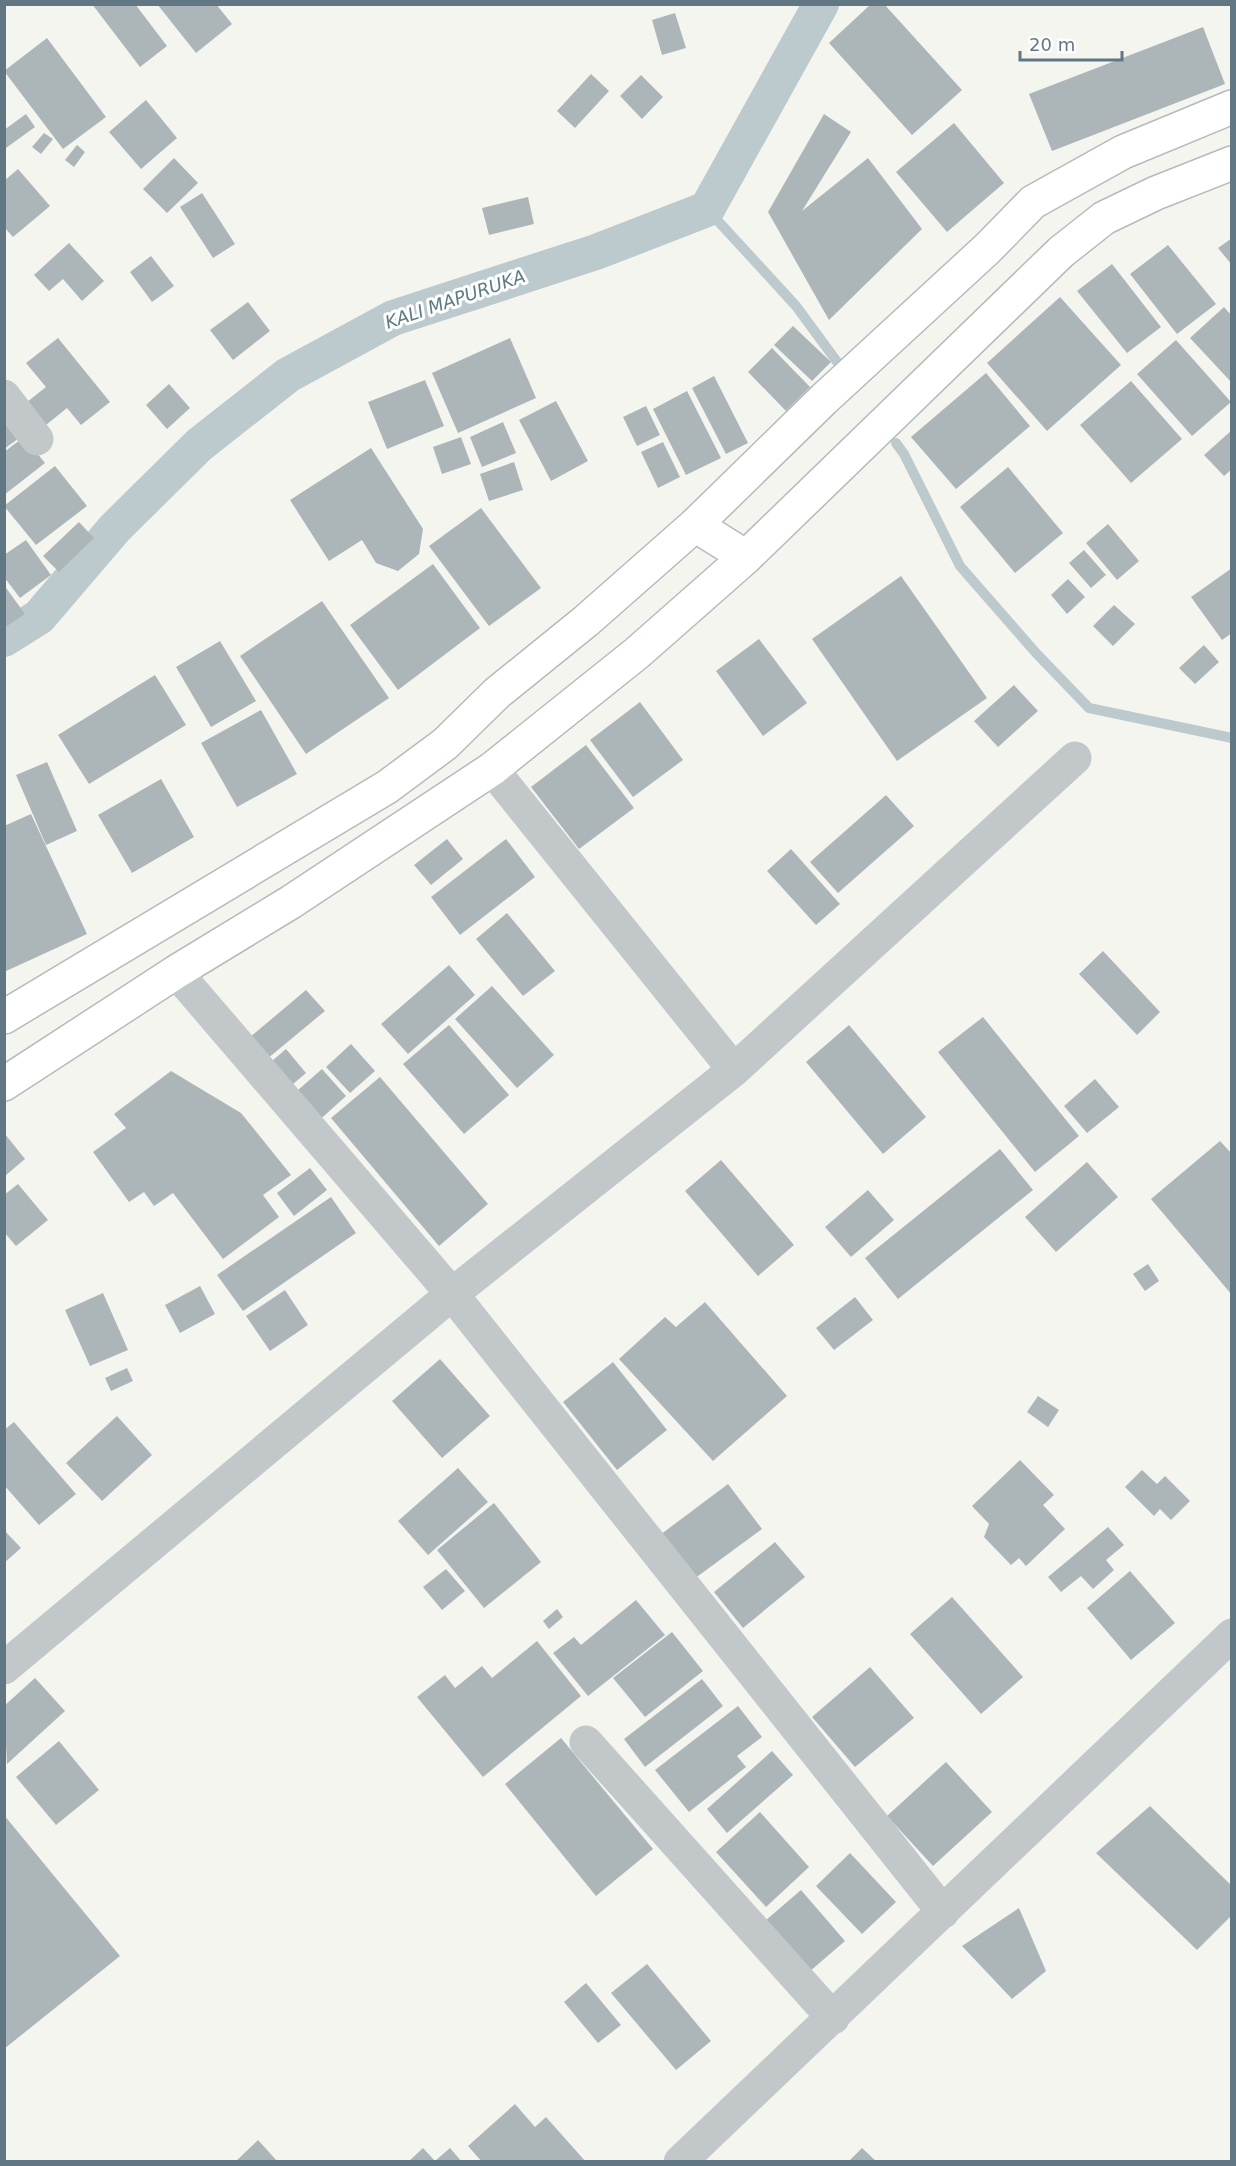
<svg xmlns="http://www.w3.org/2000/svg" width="1236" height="2166" font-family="'DejaVu Sans',sans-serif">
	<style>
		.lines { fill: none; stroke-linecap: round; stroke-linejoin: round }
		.stream { stroke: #bccace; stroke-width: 10 }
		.canal { stroke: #bccace; stroke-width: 36 }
		.building { fill: #acb6b9 }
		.highway-casing { stroke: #b6babd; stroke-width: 36 }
		.minor { stroke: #c2c7c9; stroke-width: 33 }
		.highway { stroke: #fff; stroke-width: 33 }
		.labels { text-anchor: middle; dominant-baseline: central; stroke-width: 6; stroke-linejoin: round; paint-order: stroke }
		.water-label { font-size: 18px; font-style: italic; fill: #5d7b82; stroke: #fff }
	</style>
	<rect width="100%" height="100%" fill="#f5f5f0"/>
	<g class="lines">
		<path class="stream" d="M 707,209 L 796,306 L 846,374
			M 896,443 L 904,454 L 960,566 L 1036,653 L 1089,708 L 1232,738"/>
		<path class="canal" d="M 4,639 L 39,617 L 115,528 L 199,445 L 288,375 L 393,318 L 596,252 L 707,209 L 821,4"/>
	</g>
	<path class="building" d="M 92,4 L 135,4 L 167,46 L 140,67 Z
		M 157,4 L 216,4 L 232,24 L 196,53 Z
		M 871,4 L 884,4 L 962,90 L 912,135 L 829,43 Z
		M 675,13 L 686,48 L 662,55 L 652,20 Z
		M 1203,27 L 1225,84 L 1052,151 L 1029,94 Z
		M 47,38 L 106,117 L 63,149 L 4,71 Z
		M 591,74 L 609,91 L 575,128 L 557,111 Z
		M 641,75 L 663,97 L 642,119 L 620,96 Z
		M 146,100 L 177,138 L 141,169 L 109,132 Z
		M 26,114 L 35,127 L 6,148 L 4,130 Z
		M 824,114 L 851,132 L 802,211 L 868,158 L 922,229 L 829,320 L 768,212 Z
		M 954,123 L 1004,183 L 947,232 L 896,172 Z
		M 44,133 L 53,139 L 41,154 L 32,147 Z
		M 77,145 L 85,152 L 74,167 L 65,160 Z
		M 174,158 L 198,183 L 167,213 L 143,189 Z
		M 18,169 L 50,206 L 13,237 L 4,227 L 4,181 Z
		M 202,193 L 235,244 L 213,258 L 180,207 Z
		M 528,197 L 534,224 L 489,235 L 482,208 Z
		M 1232,238 L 1232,265 L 1218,248 Z
		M 69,243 L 104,281 L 82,301 L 63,279 L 49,291 L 34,275 Z
		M 1168,245 L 1216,304 L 1177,334 L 1130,274 Z
		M 151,256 L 174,286 L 152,302 L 130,272 Z
		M 1112,264 L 1161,327 L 1127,353 L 1077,291 Z
		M 1060,297 L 1121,365 L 1047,431 L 987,363 Z
		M 248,302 L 270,331 L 233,360 L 210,330 Z
		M 1224,307 L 1232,316 L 1232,383 L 1190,338 Z
		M 793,326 L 831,362 L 812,381 L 774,345 Z
		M 58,338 L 110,402 L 81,425 L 67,408 L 41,429 L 22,406 L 46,387 L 26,363 Z
		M 510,338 L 536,398 L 458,433 L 432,373 Z
		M 1176,340 L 1231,402 L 1192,436 L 1137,374 Z
		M 772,348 L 810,387 L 786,411 L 748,372 Z
		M 986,373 L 1030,426 L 956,489 L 911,437 Z
		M 714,376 L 748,443 L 726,454 L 692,388 Z
		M 425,380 L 444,426 L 387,449 L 368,402 Z
		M 1131,381 L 1182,439 L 1131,483 L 1080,425 Z
		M 169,384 L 190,408 L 167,429 L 146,405 Z
		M 687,391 L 721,458 L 686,475 L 653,409 Z
		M 556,401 L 588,461 L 551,481 L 519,420 Z
		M 646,406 L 660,435 L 637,446 L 623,417 Z
		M 4,414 L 22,436 L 4,449 Z
		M 503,422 L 516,453 L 482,467 L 470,437 Z
		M 1232,430 L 1232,469 L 1224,476 L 1204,455 Z
		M 24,437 L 45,463 L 4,495 L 4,452 Z
		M 461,437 L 471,464 L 442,474 L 433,447 Z
		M 663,442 L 680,477 L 658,488 L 641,452 Z
		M 371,448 L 423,529 L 419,554 L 398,571 L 376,563 L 362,540 L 329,561 L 290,500 Z
		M 514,462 L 523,490 L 489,501 L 480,474 Z
		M 55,466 L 87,506 L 36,545 L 4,506 Z
		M 1008,467 L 1063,533 L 1015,573 L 960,507 Z
		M 481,508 L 541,588 L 489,626 L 429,546 Z
		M 79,522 L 94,538 L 59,572 L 43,556 Z
		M 1108,524 L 1139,561 L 1117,580 L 1086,543 Z
		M 26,540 L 51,575 L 20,598 L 4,577 L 4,555 Z
		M 1084,550 L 1106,575 L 1091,588 L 1069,563 Z
		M 433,564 L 480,628 L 398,690 L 350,625 Z
		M 1232,568 L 1232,633 L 1222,640 L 1191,597 Z
		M 901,576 L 987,698 L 897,761 L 812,639 Z
		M 1068,579 L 1085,597 L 1067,614 L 1051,595 Z
		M 4,585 L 25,614 L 4,628 Z
		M 322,601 L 389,698 L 306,754 L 240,656 Z
		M 1114,605 L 1135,624 L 1113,646 L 1093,626 Z
		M 759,639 L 807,703 L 763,736 L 716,671 Z
		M 220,641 L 256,701 L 211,727 L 176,667 Z
		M 1204,645 L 1219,662 L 1195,684 L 1179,668 Z
		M 155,675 L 186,725 L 89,784 L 58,735 Z
		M 1014,685 L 1038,711 L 998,747 L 974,721 Z
		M 640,702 L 683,760 L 633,797 L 590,740 Z
		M 261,710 L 297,774 L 237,807 L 201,743 Z
		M 586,745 L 634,808 L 579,849 L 531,787 Z
		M 47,762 L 77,831 L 46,845 L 16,775 Z
		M 161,779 L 194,837 L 132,873 L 98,815 Z
		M 886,795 L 914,826 L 838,893 L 810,862 Z
		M 31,814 L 87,934 L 4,972 L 4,826 Z
		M 447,839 L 463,859 L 431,885 L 414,865 Z
		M 506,839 L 535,877 L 460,935 L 431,897 Z
		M 791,849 L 840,904 L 816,925 L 767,871 Z
		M 507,913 L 555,971 L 523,996 L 476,939 Z
		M 1103,951 L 1160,1012 L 1137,1035 L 1079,974 Z
		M 449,965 L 475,995 L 408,1054 L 381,1024 Z
		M 492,986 L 554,1055 L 517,1088 L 455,1019 Z
		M 306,990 L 325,1011 L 267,1059 L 249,1038 Z
		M 983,1017 L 1079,1136 L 1035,1172 L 938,1052 Z
		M 449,1025 L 509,1095 L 464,1134 L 403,1064 Z
		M 849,1025 L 926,1117 L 883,1154 L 806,1062 Z
		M 351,1044 L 375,1071 L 350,1093 L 326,1067 Z
		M 286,1049 L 306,1073 L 286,1090 L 265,1067 Z
		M 322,1069 L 346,1096 L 314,1125 L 290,1097 Z
		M 171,1071 L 241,1113 L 291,1175 L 263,1195 L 279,1217 L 223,1259 L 173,1193 L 154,1206 L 144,1192 L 129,1202 L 93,1152 L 126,1128 L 114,1114 Z
		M 380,1077 L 488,1204 L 439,1246 L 331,1118 Z
		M 1095,1079 L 1119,1107 L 1087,1133 L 1064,1106 Z
		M 5,1134 L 25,1159 L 5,1176 Z
		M 1220,1141 L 1232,1154 L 1232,1295 L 1151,1199 Z
		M 1000,1149 L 1033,1190 L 898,1299 L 865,1258 Z
		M 721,1160 L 794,1245 L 758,1276 L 685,1191 Z
		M 1087,1162 L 1118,1197 L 1056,1252 L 1025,1217 Z
		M 310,1168 L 327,1190 L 294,1216 L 277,1193 Z
		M 18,1184 L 48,1220 L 16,1246 L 4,1232 L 4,1195 Z
		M 868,1190 L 894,1220 L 851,1257 L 825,1227 Z
		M 331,1197 L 356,1233 L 243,1311 L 217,1275 Z
		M 1148,1264 L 1159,1281 L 1145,1291 L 1133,1274 Z
		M 200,1286 L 215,1314 L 180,1333 L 165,1305 Z
		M 285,1290 L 308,1325 L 270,1351 L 246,1316 Z
		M 103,1293 L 128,1350 L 90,1366 L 65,1310 Z
		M 855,1297 L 873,1320 L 834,1350 L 816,1328 Z
		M 705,1302 L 787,1396 L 713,1461 L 619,1359 L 665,1317 L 676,1327 Z
		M 440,1359 L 490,1416 L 442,1458 L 392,1401 Z
		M 613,1362 L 667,1430 L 617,1470 L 563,1402 Z
		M 127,1368 L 133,1381 L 111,1391 L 105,1378 Z
		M 1038,1396 L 1059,1410 L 1048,1427 L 1027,1412 Z
		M 117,1416 L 152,1455 L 102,1501 L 66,1463 Z
		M 14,1422 L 76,1494 L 39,1525 L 4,1485 L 4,1430 Z
		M 1020,1460 L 1054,1495 L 1043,1505 L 1065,1529 L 1026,1566 L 1019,1558 L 1011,1565 L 984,1537 L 989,1524 L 972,1506 Z
		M 458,1468 L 488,1502 L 428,1555 L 398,1521 Z
		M 1142,1470 L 1157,1484 L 1165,1476 L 1190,1501 L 1171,1520 L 1160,1509 L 1154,1516 L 1125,1487 Z
		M 728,1484 L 762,1529 L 694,1579 L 660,1535 Z
		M 494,1503 L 541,1562 L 484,1608 L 437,1550 Z
		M 1108,1527 L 1124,1545 L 1106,1560 L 1114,1570 L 1093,1589 L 1081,1576 L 1061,1592 L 1048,1577 Z
		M 4,1530 L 21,1548 L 4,1563 Z
		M 775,1542 L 805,1577 L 743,1628 L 714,1592 Z
		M 446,1569 L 465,1591 L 442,1610 L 423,1587 Z
		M 1130,1571 L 1175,1623 L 1131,1660 L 1087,1608 Z
		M 952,1597 L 1023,1677 L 981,1714 L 910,1634 Z
		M 636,1600 L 665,1635 L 588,1696 L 553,1653 L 574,1637 L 581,1645 Z
		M 557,1609 L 563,1617 L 549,1629 L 543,1621 Z
		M 672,1632 L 703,1671 L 645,1717 L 613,1678 Z
		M 537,1641 L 581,1696 L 483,1777 L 417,1697 L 445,1675 L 455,1688 L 482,1666 L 492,1678 Z
		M 870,1667 L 914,1718 L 855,1767 L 812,1717 Z
		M 35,1678 L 65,1711 L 7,1764 L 4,1706 Z
		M 702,1679 L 723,1706 L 645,1767 L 624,1739 Z
		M 738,1706 L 762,1737 L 737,1756 L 746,1767 L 689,1812 L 655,1770 Z
		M 561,1738 L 653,1849 L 596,1896 L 505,1784 Z
		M 59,1741 L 99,1790 L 56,1825 L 16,1777 Z
		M 772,1751 L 793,1775 L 727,1833 L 707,1809 Z
		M 946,1762 L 992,1812 L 933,1866 L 887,1816 Z
		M 1150,1806 L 1232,1886 L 1232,1915 L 1197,1950 L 1096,1853 Z
		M 760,1812 L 809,1867 L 766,1907 L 716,1852 Z
		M 4,1815 L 120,1956 L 4,2049 Z
		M 850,1853 L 896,1902 L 862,1934 L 816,1886 Z
		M 801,1890 L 845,1941 L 809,1972 L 765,1921 Z
		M 1019,1908 L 1046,1971 L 1012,1999 L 962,1946 Z
		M 647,1964 L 711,2041 L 676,2070 L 611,1993 Z
		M 586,1983 L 621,2025 L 598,2043 L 564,2002 Z
		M 515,2104 L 535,2127 L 546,2117 L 586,2162 L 482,2162 L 468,2146 Z
		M 258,2140 L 278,2162 L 235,2162 Z
		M 423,2148 L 435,2161 L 450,2148 L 462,2162 L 408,2162 Z
		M 862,2148 L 877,2162 L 848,2162 Z"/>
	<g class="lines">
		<defs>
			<path id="highway" d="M 695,525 L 746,557
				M 4,1017 L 387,787 L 445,744 L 497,693 L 586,621 L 695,525 L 824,399 L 988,248 L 1033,202 L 1123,152 L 1232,107
				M 4,1084 L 176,972 L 291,902 L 492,769 L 637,653 L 746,557 L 1061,252 L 1104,218 L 1156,193 L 1232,163"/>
		</defs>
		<use href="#highway" class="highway-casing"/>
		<path class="minor" d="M 4,396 L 37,439
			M 492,769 L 734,1070
			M 176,972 L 452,1294 L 943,1912
			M 4,1668 L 452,1294 L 734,1070 L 1075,758
			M 586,1742 L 833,2018
			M 680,2162 L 1232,1635"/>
		<use href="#highway" class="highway"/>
	</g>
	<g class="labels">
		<g class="water-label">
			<text transform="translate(455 299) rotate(-19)">KALI MAPURUKA</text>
		</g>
	</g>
	<rect width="1236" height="2166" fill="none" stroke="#617884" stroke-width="12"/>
	<path d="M1020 51v9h102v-9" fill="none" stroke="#617884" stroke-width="3"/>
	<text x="1029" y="51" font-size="18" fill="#617884" stroke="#ffffff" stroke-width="4.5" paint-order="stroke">20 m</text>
</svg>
